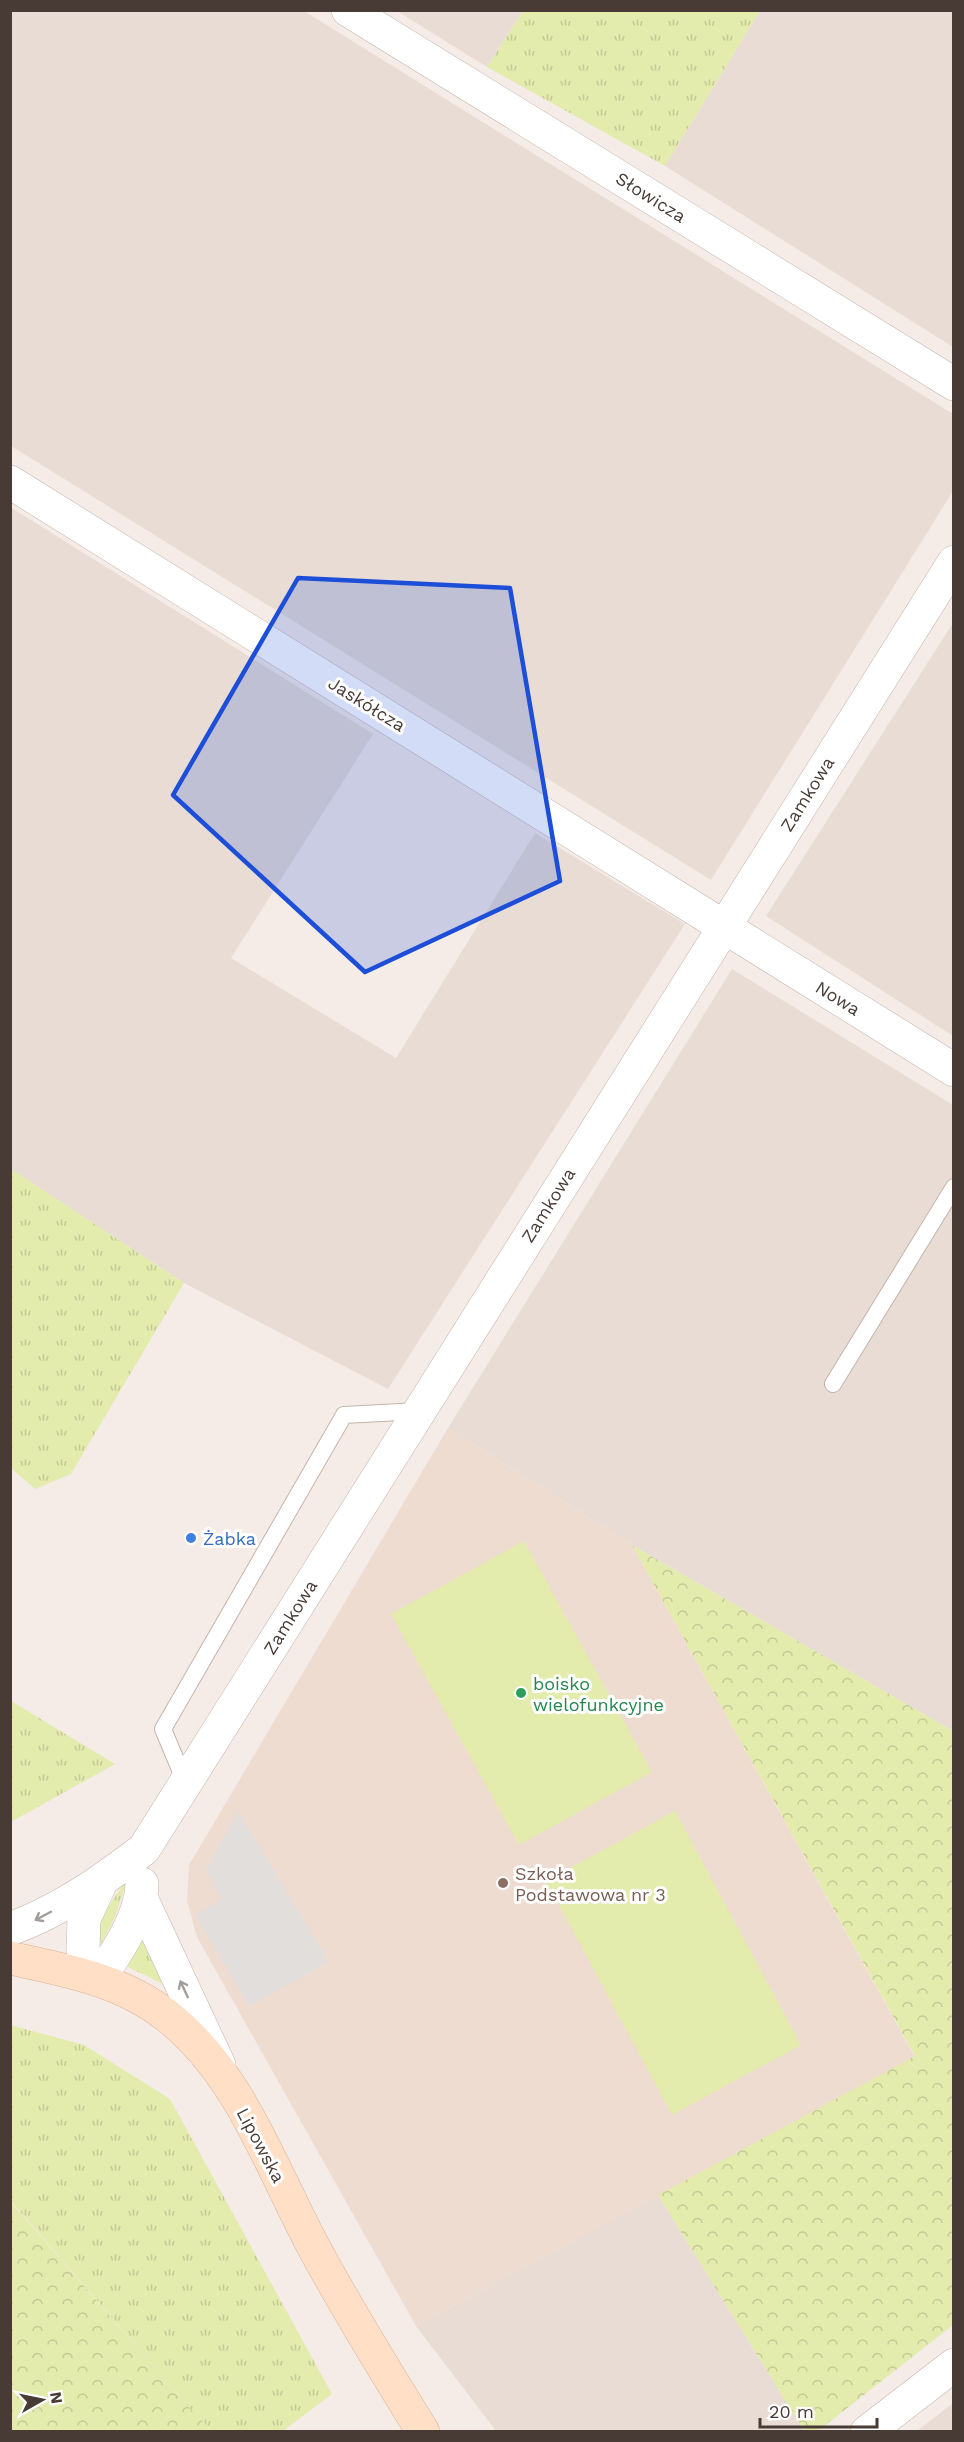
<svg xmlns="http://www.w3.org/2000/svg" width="964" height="2442" font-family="'Work Sans',sans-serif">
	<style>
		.residential { fill: #e9dcd5 }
		.education { fill: #efdcd0 }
		.grass { fill: url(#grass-tufts) }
		.forest { fill: url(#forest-crowns) }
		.garden { fill: #e3ebad }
		.parking { fill: #e2dedc }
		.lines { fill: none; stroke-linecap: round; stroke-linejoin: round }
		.lane-casing { stroke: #c4b4ac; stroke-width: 18 }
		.street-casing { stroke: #c4b4ac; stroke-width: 34 }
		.secondary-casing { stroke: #dbb296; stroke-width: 34 }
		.lane { stroke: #fff; stroke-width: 16 }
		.street { stroke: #fff; stroke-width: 33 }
		.secondary { stroke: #ffdfc6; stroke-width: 33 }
		.oneway { stroke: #a49d9a }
		.marked { fill: #1d4ed8; fill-opacity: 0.2; stroke: #1d4ed8; stroke-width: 4.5; stroke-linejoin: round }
		.shop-dot { fill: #3f7fe0; stroke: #fff; stroke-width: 2 }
		.leisure-dot { fill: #2e9e5b; stroke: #fff; stroke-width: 2 }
		.education-dot { fill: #8d6e63; stroke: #fff; stroke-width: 2 }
		.labels { text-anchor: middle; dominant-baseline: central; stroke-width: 6; stroke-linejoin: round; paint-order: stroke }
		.street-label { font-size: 18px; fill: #483b35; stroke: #fff }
		.shop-label { font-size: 18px; fill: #366cbe; stroke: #fff; text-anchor: start }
		.leisure-label { font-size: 18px; fill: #27864d; stroke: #fff; text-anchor: start }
		.education-label { font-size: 18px; fill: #785e54; stroke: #fff; text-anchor: start }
	</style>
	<defs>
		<pattern id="grass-tufts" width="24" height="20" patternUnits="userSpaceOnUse" patternTransform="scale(1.5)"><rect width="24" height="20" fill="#e3ebad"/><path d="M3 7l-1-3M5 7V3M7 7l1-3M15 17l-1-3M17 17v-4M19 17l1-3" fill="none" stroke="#c4ca95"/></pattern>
		<pattern id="forest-crowns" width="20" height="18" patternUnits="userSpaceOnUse" patternTransform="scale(1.5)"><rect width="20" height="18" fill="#e3ebad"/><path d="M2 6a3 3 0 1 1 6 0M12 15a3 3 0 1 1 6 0" fill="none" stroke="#c4ca95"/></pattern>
	</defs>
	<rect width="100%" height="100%" fill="#f5ece7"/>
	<path class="residential" d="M 10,11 L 304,11 L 953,414 L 953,491 L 711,880 L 11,446 Z
		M 397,11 L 523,11 L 487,67 Z
		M 760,11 L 953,11 L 953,347 L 665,166 Z
		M 10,507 L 373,734 L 231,958 L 396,1058 L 535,833 L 685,924 L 388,1389 L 184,1283 L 11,1169 Z
		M 953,623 L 953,1036 L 766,916 Z
		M 732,969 L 953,1105 L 953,1731 L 632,1545 L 448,1428 Z
		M 658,2195 L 804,2431 L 496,2431 L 416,2326 Z
		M 953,2403 L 953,2431 L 917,2431 Z"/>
	<path class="education" d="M 448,1428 L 632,1545 L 915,2057 L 416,2326 L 197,1937 L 187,1901 L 189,1865 Z"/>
	<path class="grass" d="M 523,11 L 523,10 L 760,11 L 665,166 L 487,67 Z
		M 11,1169 L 184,1283 L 71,1474 L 35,1489 L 11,1468 Z
		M 10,1701 L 11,1701 L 115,1764 L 11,1822 Z
		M 128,1877 L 115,1917 L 102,1942 L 97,1943 L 96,1926 Z
		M 141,1938 L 144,1938 L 165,1979 L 161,1983 L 126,1966 Z
		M 10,2025 L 84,2045 L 170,2099 L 332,2394 L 283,2431 L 212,2431 L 196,2415 L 11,2201 Z"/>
	<path class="forest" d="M 632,1545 L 953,1731 L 953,2325 L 818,2431 L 804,2431 L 658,2195 L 915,2056 Z
		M 10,2201 L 196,2415 L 212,2431 L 11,2431 Z"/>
	<path class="garden" d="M 524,1541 L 652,1772 L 519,1845 L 391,1614 Z
		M 675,1811 L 801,2045 L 672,2115 L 546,1881 Z"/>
	<path class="parking" d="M 238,1811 L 329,1962 L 249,2006 L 195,1915 L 222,1899 L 206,1870 Z"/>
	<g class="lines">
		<defs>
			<path id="lane" d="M 833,1384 L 954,1187
				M 186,1784 L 163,1729 L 344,1415 L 419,1411"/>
			<path id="street" d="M 348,10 L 954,384
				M 10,482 L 954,1070
				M 142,1900 L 219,2065
				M 10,1929 C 60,1911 102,1881 144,1849 L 954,562
				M 86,1975 L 83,1950 L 84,1919 L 101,1882
				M 98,1980 C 117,1952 141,1917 142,1884
				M 867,2432 L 954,2365"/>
			<path id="secondary" d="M 10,1958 C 65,1970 122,1980 167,2016 C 239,2072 270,2165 312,2244 C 346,2308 385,2370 423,2432"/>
		</defs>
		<use href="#lane" class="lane-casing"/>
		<use href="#street" class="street-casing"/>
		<use href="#secondary" class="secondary-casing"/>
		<use href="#lane" class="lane"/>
		<use href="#street" class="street"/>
		<use href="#secondary" class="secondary"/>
	</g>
	<defs><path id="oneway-shaft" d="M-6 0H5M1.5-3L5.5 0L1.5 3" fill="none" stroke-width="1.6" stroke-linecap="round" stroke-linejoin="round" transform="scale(1.5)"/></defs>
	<g class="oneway">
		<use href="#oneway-shaft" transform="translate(43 1916) rotate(152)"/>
		<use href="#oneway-shaft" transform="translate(184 1989) rotate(-115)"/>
	</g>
	<path class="marked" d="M 298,578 L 510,588 L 560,881 L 365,972 L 173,795 Z"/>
	<circle class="shop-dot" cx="191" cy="1538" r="6"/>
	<circle class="leisure-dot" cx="521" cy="1693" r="6"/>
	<circle class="education-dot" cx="503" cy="1883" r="6"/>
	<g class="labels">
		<g class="street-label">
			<text transform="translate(651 197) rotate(32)">Słowicza</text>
			<text transform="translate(367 704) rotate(32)">Jaskółcza</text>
			<text transform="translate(807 794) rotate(-58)">Zamkowa</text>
			<text transform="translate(838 998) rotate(32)">Nowa</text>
			<text transform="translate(548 1205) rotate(-58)">Zamkowa</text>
			<text transform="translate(290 1617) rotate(-58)">Zamkowa</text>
			<text transform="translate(261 2145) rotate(62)">Lipowska</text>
		</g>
		<g class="shop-label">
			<text x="203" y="1538">Żabka</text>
		</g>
		<g class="leisure-label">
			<text x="533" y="1683">boisko<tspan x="533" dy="21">wielofunkcyjne</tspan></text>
		</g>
		<g class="education-label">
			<text x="515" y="1873">Szkoła<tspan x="515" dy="21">Podstawowa nr 3</tspan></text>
		</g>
	</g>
	<rect width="964" height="2442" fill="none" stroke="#483b35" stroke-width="24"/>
	<g transform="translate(42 2400) rotate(81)" stroke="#ffffff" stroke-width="4.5" paint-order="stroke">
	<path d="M0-4.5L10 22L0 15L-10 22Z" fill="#483b35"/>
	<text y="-9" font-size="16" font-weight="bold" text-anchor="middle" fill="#483b35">N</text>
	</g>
	<path d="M760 2418v9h117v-9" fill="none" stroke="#483b35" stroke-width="3"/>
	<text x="769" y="2418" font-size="18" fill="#483b35" stroke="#ffffff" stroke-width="4.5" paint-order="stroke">20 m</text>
</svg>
